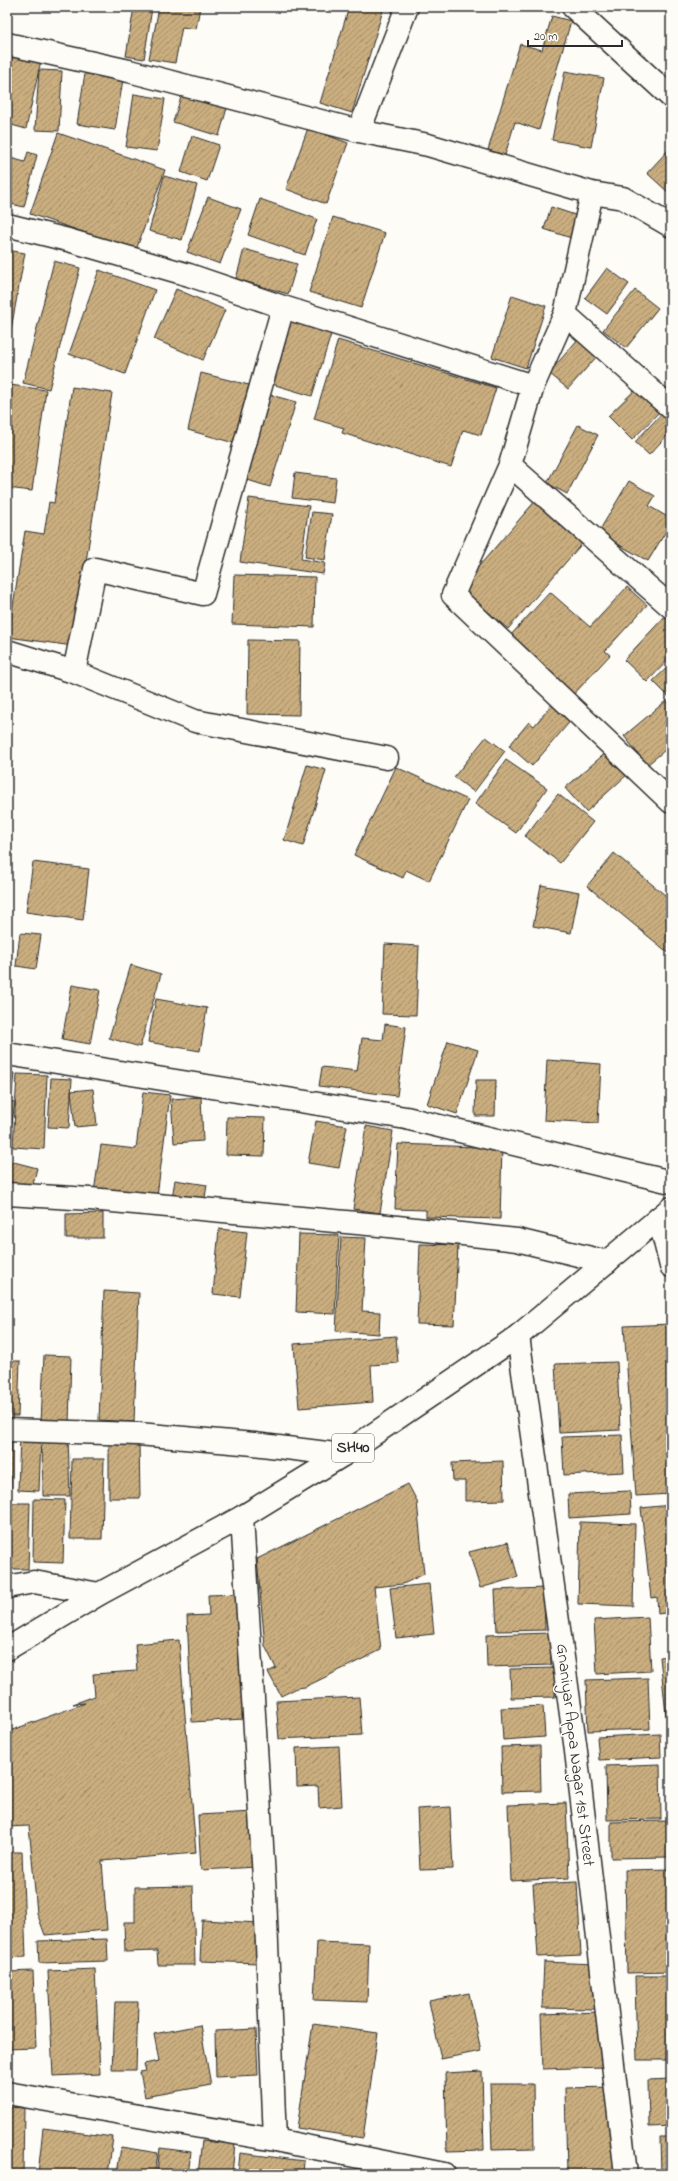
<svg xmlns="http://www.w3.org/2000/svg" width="678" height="2181" font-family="'Indie Flower',sans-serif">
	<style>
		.building { fill: url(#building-hatch); stroke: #2b2b2b }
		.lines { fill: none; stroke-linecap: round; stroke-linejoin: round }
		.minor-casing { stroke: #2b2b2b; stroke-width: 25 }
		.major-casing { stroke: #2b2b2b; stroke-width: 25 }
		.minor { stroke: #fdfcf7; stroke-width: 22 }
		.major { stroke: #fdfcf7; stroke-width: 22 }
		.labels { text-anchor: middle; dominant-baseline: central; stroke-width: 3; stroke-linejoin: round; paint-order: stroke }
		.shield { fill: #fdfcf7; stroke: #6a6a68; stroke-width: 1 }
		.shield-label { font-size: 16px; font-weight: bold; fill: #2b2b2b }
		.street-label { font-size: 17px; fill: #2b2b2b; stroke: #fdfcf7 }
	</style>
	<defs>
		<pattern id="building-hatch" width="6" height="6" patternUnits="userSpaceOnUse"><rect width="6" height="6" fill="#caae7f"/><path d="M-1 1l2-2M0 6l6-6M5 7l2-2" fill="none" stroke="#a48e68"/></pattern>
	</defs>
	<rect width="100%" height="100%" fill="#fdfcf7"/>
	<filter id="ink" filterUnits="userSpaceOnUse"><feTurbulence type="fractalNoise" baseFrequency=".025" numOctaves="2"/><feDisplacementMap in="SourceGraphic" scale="8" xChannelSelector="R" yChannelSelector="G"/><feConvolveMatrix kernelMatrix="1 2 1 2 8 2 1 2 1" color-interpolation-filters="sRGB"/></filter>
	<g filter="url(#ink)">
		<path class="building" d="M 134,7 L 152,8 L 144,59 L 126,56 Z
			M 159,7 L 200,7 L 196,29 L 182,27 L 175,63 L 149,59 Z
			M 349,7 L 384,7 L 352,113 L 320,103 Z
			M 552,16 L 571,21 L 539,130 L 515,122 L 505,155 L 488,150 L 520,44 L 542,50 Z
			M 7,53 L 41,60 L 26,129 L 8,124 L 7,122 Z
			M 39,70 L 62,71 L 59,131 L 35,130 Z
			M 565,71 L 604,78 L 591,147 L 552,140 Z
			M 85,73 L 123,79 L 115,130 L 77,124 Z
			M 134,94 L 165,99 L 157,151 L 126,147 Z
			M 182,94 L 227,108 L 219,136 L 173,122 Z
			M 308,128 L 348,143 L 326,204 L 286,189 Z
			M 58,133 L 165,170 L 136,250 L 30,214 Z
			M 192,136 L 219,145 L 207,181 L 181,172 Z
			M 671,147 L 671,193 L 670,194 L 647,173 Z
			M 28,152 L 37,155 L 24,207 L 7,203 L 7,157 L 25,162 Z
			M 164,176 L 197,185 L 182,240 L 149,231 Z
			M 208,197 L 241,209 L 220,264 L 187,252 Z
			M 260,199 L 317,219 L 305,255 L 248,235 Z
			M 551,207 L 581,217 L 574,239 L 544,229 Z
			M 333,217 L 385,233 L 361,308 L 309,292 Z
			M 244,249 L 297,264 L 288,294 L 236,279 Z
			M 7,250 L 25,253 L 7,351 Z
			M 54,261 L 80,268 L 49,389 L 23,383 Z
			M 607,268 L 629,284 L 607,314 L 585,298 Z
			M 99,270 L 155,290 L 125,374 L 69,354 Z
			M 176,289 L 225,310 L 203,360 L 154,339 Z
			M 635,290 L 658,308 L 626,348 L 603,330 Z
			M 512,295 L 546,306 L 526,368 L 492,357 Z
			M 291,319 L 332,331 L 312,396 L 272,384 Z
			M 579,338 L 598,355 L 568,389 L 549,373 Z
			M 338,340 L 496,388 L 481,435 L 463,430 L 451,467 L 342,433 L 344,428 L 314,419 Z
			M 201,373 L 249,385 L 234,443 L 188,430 Z
			M 10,385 L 46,390 L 32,491 L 7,488 L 7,407 Z
			M 639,386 L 662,409 L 632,440 L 608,416 Z
			M 72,387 L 112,393 L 73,646 L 8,637 L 25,531 L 44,534 L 49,502 L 54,503 Z
			M 267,394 L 296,402 L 270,487 L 241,478 Z
			M 664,411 L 671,418 L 671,431 L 649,455 L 635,442 Z
			M 578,425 L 598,435 L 567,494 L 547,483 Z
			M 295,473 L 336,478 L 333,503 L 292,498 Z
			M 629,481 L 655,496 L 649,506 L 671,519 L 671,523 L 648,561 L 598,533 Z
			M 249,498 L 309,506 L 301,559 L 325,563 L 323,574 L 240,562 Z
			M 537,499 L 585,540 L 508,629 L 460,588 Z
			M 312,512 L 332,514 L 325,560 L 305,557 Z
			M 234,575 L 315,577 L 314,627 L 232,624 Z
			M 627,587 L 647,605 L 605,651 L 610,655 L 574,694 L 510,636 L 550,592 L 590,627 Z
			M 666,615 L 671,619 L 671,657 L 647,682 L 624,660 Z
			M 248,640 L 300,641 L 299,715 L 247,714 Z
			M 671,664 L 671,695 L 669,697 L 653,681 Z
			M 667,700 L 671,705 L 671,745 L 647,765 L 624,736 Z
			M 554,702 L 573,718 L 532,766 L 509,746 L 529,722 L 534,726 Z
			M 486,737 L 505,751 L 474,792 L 454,777 Z
			M 609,750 L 629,773 L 586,812 L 565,788 Z
			M 506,760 L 547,788 L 516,833 L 475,804 Z
			M 307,765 L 326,770 L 303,846 L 284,840 Z
			M 396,767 L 468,800 L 429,881 L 406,870 L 403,878 L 354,855 Z
			M 558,794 L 593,822 L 560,863 L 525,836 Z
			M 614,853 L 671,900 L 671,955 L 587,886 Z
			M 33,862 L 89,869 L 83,920 L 26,912 Z
			M 541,885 L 579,892 L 571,933 L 533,926 Z
			M 20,933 L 41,935 L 36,969 L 16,966 Z
			M 385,944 L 419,946 L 416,1015 L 382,1014 Z
			M 131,965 L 161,974 L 140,1047 L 109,1038 Z
			M 72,985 L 100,990 L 90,1044 L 62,1039 Z
			M 156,999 L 207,1008 L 200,1051 L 148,1042 Z
			M 385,1024 L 406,1027 L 397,1096 L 319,1086 L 322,1067 L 357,1071 L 362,1038 L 383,1040 Z
			M 448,1041 L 478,1050 L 457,1114 L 427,1104 Z
			M 547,1060 L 601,1064 L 598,1123 L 544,1120 Z
			M 7,1072 L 14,1073 L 11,1099 L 7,1098 Z
			M 17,1074 L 47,1075 L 44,1149 L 13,1147 Z
			M 51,1078 L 72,1079 L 69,1128 L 48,1127 Z
			M 476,1080 L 496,1080 L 495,1116 L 475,1116 Z
			M 93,1089 L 97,1125 L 75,1127 L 71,1091 Z
			M 143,1092 L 170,1095 L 157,1196 L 94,1192 L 101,1145 L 136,1149 Z
			M 201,1097 L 203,1141 L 174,1143 L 171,1099 Z
			M 7,1101 L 15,1102 L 11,1129 L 7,1129 Z
			M 227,1117 L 265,1118 L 264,1156 L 226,1155 Z
			M 316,1121 L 347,1126 L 339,1168 L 308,1163 Z
			M 366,1126 L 393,1131 L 380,1213 L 353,1209 Z
			M 398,1144 L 502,1148 L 500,1219 L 426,1217 L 426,1210 L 395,1209 Z
			M 10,1161 L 37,1168 L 32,1188 L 7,1182 Z
			M 175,1180 L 207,1185 L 204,1204 L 172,1198 Z
			M 103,1213 L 103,1238 L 66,1238 L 66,1214 Z
			M 219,1229 L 247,1232 L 240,1297 L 213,1294 Z
			M 299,1234 L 339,1235 L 335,1314 L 296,1312 Z
			M 341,1237 L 366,1238 L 362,1311 L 380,1312 L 379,1334 L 336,1331 Z
			M 420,1244 L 458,1245 L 454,1325 L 417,1324 Z
			M 104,1291 L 139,1293 L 134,1422 L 99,1420 Z
			M 671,1324 L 671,1494 L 636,1496 L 624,1326 Z
			M 396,1336 L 398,1363 L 371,1365 L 373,1402 L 299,1408 L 294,1344 Z
			M 44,1355 L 71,1356 L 69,1424 L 41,1423 Z
			M 7,1361 L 20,1361 L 18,1416 L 7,1416 Z
			M 617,1362 L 620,1430 L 559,1433 L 555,1364 Z
			M 622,1435 L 624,1472 L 564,1475 L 562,1437 Z
			M 20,1436 L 41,1437 L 39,1491 L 18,1490 Z
			M 7,1437 L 12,1437 L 11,1488 L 7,1488 Z
			M 42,1437 L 68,1437 L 70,1496 L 43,1496 Z
			M 109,1443 L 139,1443 L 140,1498 L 109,1498 Z
			M 72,1459 L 104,1459 L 102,1539 L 70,1539 Z
			M 503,1461 L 504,1500 L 465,1501 L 465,1481 L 453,1481 L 452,1463 Z
			M 408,1484 L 417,1501 L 424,1574 L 403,1584 L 374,1587 L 381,1650 L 305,1687 L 297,1688 L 281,1696 L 268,1672 L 276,1668 L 265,1646 L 257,1559 Z
			M 630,1491 L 631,1514 L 569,1518 L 568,1494 Z
			M 34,1499 L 65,1500 L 63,1563 L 33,1562 Z
			M 7,1503 L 30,1503 L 28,1569 L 7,1569 Z
			M 671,1505 L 671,1612 L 658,1614 L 657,1597 L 651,1598 L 641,1508 Z
			M 580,1522 L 635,1524 L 633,1606 L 578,1604 Z
			M 508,1542 L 518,1577 L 480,1588 L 469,1552 Z
			M 429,1584 L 434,1634 L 396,1638 L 390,1588 Z
			M 544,1588 L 545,1630 L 497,1631 L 495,1590 Z
			M 239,1594 L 244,1719 L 192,1722 L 187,1616 L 209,1615 L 208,1595 Z
			M 648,1617 L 651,1671 L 597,1674 L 594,1620 Z
			M 551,1633 L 551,1665 L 487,1667 L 486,1635 Z
			M 179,1640 L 196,1853 L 102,1861 L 107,1930 L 45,1935 L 37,1913 L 29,1826 L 8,1827 L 9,1838 L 7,1838 L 7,1732 L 85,1703 L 73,1704 L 95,1696 L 93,1674 L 137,1671 L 135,1644 Z
			M 671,1656 L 671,1763 L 660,1657 Z
			M 555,1668 L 555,1697 L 511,1698 L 510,1669 Z
			M 648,1678 L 650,1729 L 588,1731 L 586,1680 Z
			M 359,1697 L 362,1735 L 279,1739 L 276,1701 Z
			M 543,1706 L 545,1737 L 503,1740 L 501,1708 Z
			M 660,1734 L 661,1757 L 599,1760 L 597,1737 Z
			M 339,1746 L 342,1806 L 319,1808 L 318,1786 L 297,1787 L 296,1748 Z
			M 540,1746 L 541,1791 L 502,1792 L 501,1747 Z
			M 660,1764 L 661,1819 L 607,1820 L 606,1766 Z
			M 566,1803 L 569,1878 L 511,1881 L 508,1805 Z
			M 450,1807 L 453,1869 L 420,1870 L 417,1809 Z
			M 254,1812 L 257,1867 L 201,1870 L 198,1815 Z
			M 668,1821 L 669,1857 L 611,1858 L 611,1822 Z
			M 7,1852 L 22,1852 L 26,1957 L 7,1958 Z
			M 671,1869 L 671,1972 L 627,1973 L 625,1870 Z
			M 577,1882 L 581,1955 L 538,1957 L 533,1884 Z
			M 193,1886 L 195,1965 L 158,1965 L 157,1951 L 125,1952 L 124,1922 L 135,1922 L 135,1887 Z
			M 202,1920 L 260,1923 L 258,1963 L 200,1961 Z
			M 107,1939 L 108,1961 L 39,1963 L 38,1941 Z
			M 317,1942 L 369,1944 L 367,2002 L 314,2000 Z
			M 544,1962 L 596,1964 L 595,2009 L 542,2008 Z
			M 95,1969 L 100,2074 L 53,2076 L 48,1971 Z
			M 33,1971 L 36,2048 L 7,2049 L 7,1972 Z
			M 635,1976 L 671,1976 L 671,2060 L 637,2060 Z
			M 469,1993 L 481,2051 L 441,2059 L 429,2001 Z
			M 115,2002 L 138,2002 L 136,2070 L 112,2070 Z
			M 601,2012 L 603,2067 L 543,2069 L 541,2014 Z
			M 313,2024 L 378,2033 L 363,2138 L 297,2128 Z
			M 200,2025 L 211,2085 L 145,2097 L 140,2072 L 146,2071 L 144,2064 L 159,2061 L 154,2034 Z
			M 256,2029 L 258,2075 L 216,2077 L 215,2031 Z
			M 482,2071 L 484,2150 L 447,2151 L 445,2073 Z
			M 671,2079 L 671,2126 L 649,2127 L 648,2080 Z
			M 490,2084 L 533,2084 L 534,2149 L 492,2150 Z
			M 613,2087 L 615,2172 L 567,2173 L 565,2088 Z
			M 7,2107 L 24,2108 L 23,2174 L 7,2174 Z
			M 43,2128 L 113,2137 L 108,2174 L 38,2174 Z
			M 660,2137 L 671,2137 L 671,2174 L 661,2174 Z
			M 202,2141 L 235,2144 L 232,2174 L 198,2174 Z
			M 121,2147 L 158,2153 L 155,2174 L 117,2174 Z
			M 160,2148 L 191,2152 L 188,2174 L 157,2174 Z
			M 240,2153 L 304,2161 L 303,2174 L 238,2174 Z"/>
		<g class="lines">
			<defs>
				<path id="minor" d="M 573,7 L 671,97
					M 7,44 L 129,71 L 359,131 L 428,145 L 592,193 L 623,198 L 671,226
					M 359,131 L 407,7
					M 7,225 L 68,240 L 189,275 L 283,307 L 533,386 L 565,314 L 671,408
					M 565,314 L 592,193
					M 533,386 L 510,465 L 453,595 L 671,802
					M 510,465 L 671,607
					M 7,651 L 74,672 L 195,721 L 387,758
					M 74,672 L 95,569 L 203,594 L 283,307
					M 7,1054 L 406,1118 L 671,1182
					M 7,1194 L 90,1199 L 379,1225 L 517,1240 L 607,1262
					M 659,1218 L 671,1266
					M 518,1336 L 575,1743 L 626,2174
					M 7,1430 L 138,1434 L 254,1444 L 343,1455
					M 242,1517 L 265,1895 L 275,2140
					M 7,1587 L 34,1582 L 99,1594
					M 7,2093 L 275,2140 L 444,2174"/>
				<path id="major" d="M 7,1649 L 99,1594 L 242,1517 L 343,1455 L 518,1336 L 671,1208"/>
			</defs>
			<use href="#minor" class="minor-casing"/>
			<use href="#major" class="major-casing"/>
			<use href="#minor" class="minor"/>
			<use href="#major" class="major"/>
		</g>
	</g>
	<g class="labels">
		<rect class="shield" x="332" y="1434" width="42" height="28" rx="3"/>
		<g class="shield-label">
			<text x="353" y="1448">SH40</text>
		</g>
		<g class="street-label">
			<text transform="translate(575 1755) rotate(83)">Gnaniyar Appa Nagar 1st Street</text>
		</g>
	</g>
	<rect width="678" height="2181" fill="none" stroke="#fdfcf7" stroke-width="24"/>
	<rect x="12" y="12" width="654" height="2157" fill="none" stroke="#2b2b2b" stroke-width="1.5" filter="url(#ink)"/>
	<path d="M528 40v6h94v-6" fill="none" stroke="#2b2b2b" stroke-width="2"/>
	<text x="534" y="40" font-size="12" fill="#2b2b2b" stroke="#fdfcf7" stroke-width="3" paint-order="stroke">20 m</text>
</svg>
